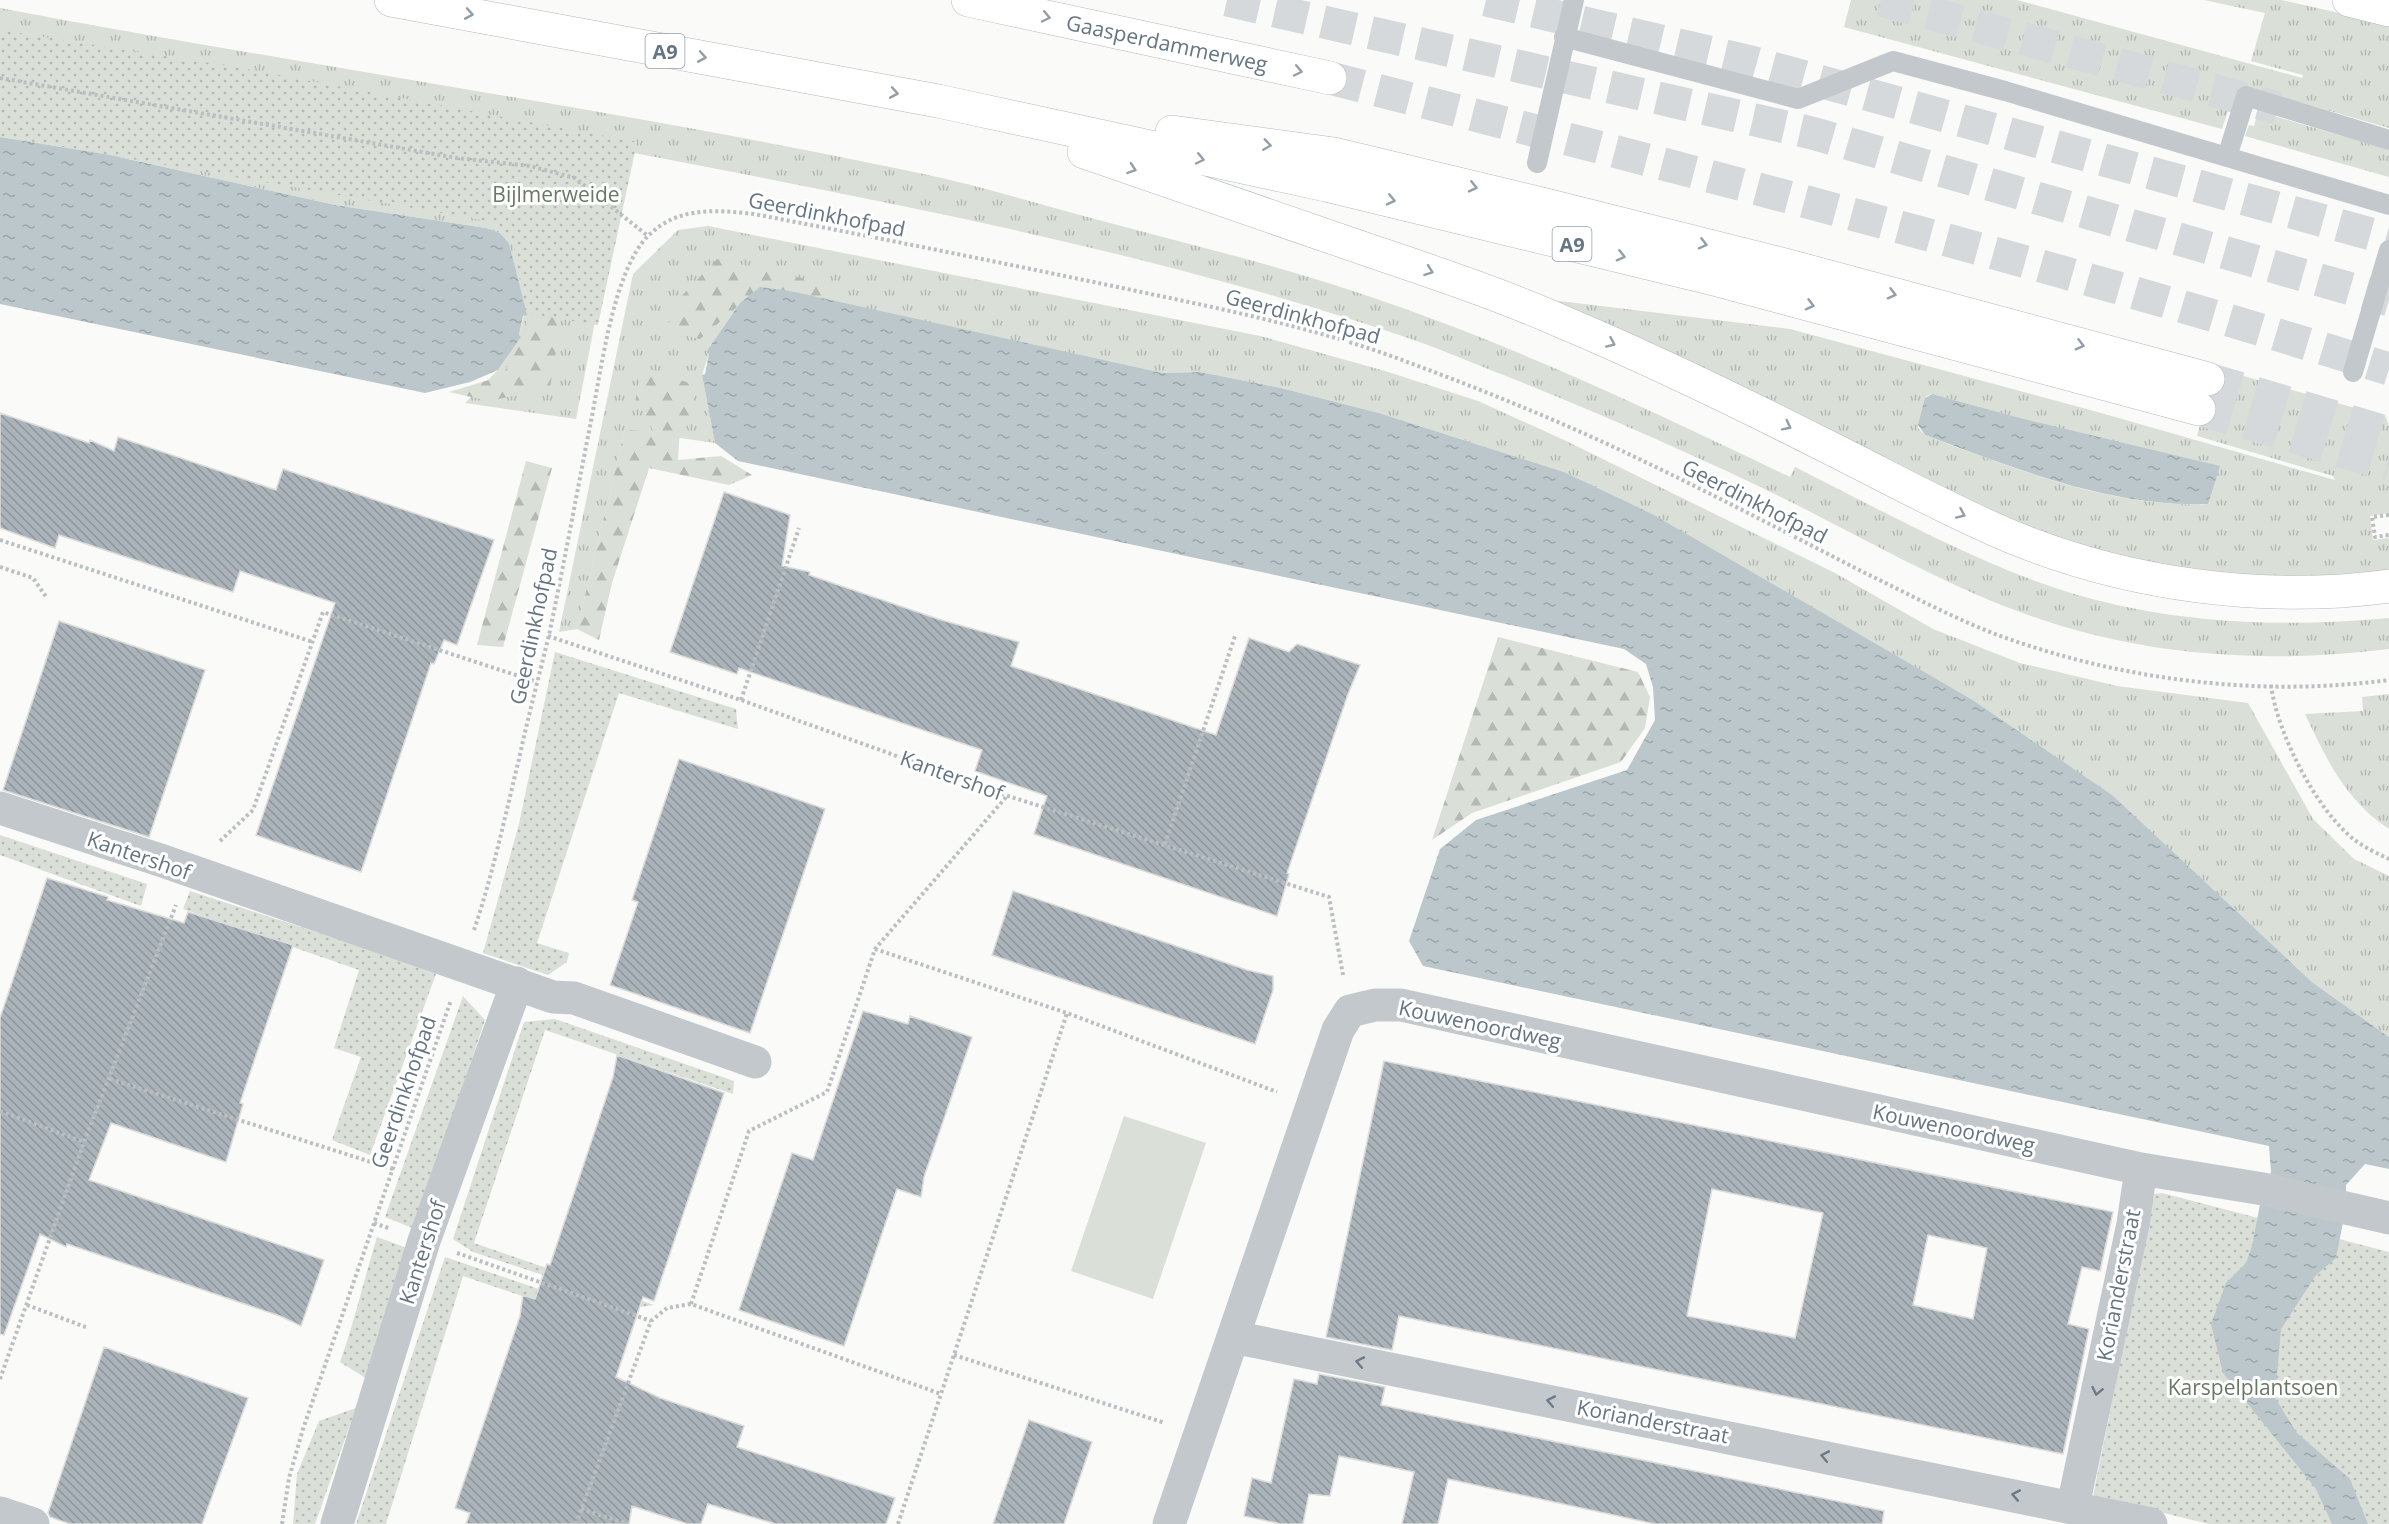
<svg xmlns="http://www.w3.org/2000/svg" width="2389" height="1524" font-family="'Open Sans',sans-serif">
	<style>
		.grass { fill: url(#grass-tufts); fill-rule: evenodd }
		.forest { fill: url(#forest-firs) }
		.park { fill: url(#park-dots) }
		.pitch { fill: #dadfd7 }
		.water { fill: url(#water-ripples) }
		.building { fill: url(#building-back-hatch); stroke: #dcdcda; stroke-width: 1.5; fill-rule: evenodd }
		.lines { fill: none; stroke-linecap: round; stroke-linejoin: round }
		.motorway-tunnel { stroke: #d5d9db; stroke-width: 33; stroke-dasharray: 33 16; stroke-linecap: butt }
		.motorway-casing { stroke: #b4b9bd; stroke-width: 34 }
		.path { stroke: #bbbfc2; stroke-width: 4; stroke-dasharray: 3 3; stroke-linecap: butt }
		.service { stroke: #c3c8cc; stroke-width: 20 }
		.minor { stroke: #c3c8cc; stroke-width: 33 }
		.motorway { stroke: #fff; stroke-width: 33 }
		.oneway { stroke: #939fa8 }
		.oneway2 { stroke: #6a7a87 }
		.labels { text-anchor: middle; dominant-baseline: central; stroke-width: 6; stroke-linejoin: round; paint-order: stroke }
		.shield { fill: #fff; stroke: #939fa8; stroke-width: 1.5 }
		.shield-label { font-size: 20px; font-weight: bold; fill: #657683 }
		.street-label { font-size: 21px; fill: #657683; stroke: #fff }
		.park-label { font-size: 21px; fill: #687a64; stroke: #fff }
	</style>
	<defs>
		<pattern id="grass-tufts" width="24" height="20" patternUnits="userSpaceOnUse" patternTransform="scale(1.5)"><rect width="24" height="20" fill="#dadfd7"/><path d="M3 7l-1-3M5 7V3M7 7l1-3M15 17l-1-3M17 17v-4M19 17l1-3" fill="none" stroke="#b4b9b4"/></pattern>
		<pattern id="forest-firs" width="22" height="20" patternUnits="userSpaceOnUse" patternTransform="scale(1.5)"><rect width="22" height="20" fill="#dadfd7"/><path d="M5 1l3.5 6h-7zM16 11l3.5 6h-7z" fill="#b4b9b4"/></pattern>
		<pattern id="park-dots" width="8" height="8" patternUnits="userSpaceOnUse" patternTransform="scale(1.5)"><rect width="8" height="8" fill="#dadfd7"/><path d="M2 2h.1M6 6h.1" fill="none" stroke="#b4b9b4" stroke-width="1.8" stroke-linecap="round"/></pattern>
		<pattern id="water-ripples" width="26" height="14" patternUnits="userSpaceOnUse" patternTransform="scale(1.5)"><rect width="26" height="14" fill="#bbc7cb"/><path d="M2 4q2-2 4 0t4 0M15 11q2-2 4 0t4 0" fill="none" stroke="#9ca6aa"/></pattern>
		<pattern id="building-back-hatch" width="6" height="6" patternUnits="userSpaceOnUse" patternTransform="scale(1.5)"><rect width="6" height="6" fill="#aab3b9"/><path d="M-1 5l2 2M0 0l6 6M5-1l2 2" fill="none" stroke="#8e969c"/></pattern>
	</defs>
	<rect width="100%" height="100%" fill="#fafaf8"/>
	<path class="grass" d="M 1851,0 L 2017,0 L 2302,78 L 2303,75 L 2251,61 L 2265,13 L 2204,0 L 2281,0 L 2389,24 L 2389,128 L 2237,84 L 2222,129 L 1844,27 Z
		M 0,8 C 306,66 615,109 919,173 C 977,185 1034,203 1091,218 C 1169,239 1248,258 1325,282 C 1486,332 1638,404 1790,477 L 1795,467 C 1875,507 1954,551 2038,582 C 2151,623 2271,629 2389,618 L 2389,649 C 2269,664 2146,657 2031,616 C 1943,585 1862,537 1779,496 C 1690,453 1599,413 1506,376 C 1475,364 1443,350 1411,339 C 1156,252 888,202 624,151 L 609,251 L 576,419 L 465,403 L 498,370 L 521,337 L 519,335 L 524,315 L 526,315 L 509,243 L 500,233 L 486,228 L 335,205 L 110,155 L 0,137 Z
		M 2257,115 L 2272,120 L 2274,116 L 2389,150 L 2389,177 L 2245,136 L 2249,125 L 2254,126 Z
		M 708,226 L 1260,336 L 1385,371 L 1478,401 L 1562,439 L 1835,573 L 1933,629 L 2020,663 L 2117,686 L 2248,703 L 2313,819 L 2354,859 L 2389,876 L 2389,1037 L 2312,982 L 2235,911 L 1971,699 L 1652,515 L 1564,472 L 1379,413 L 1281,388 L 1200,372 L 1162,373 L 740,303 L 706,352 L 709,354 L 702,375 L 715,443 L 625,430 L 577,629 L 559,632 L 633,274 L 678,230 Z
		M 1535,298 L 1790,329 L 2094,411 L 2335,480 L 2333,476 L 2197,436 L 2216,368 L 2386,417 L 2389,426 L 2389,513 L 2370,516 L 2373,540 L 2389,538 L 2389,572 L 2282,578 L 2153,565 L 2028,529 ZM 1932,394 L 2024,419 L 2208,504 C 2111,508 2015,469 1925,435 L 1918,428 L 1926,396 Z
		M 2389,694 L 2389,829 C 2345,800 2327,760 2305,714 L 2363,711 L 2362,697 Z"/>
	<path class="forest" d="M 717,259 L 824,283 L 823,298 L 760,287 L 700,339 L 666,331 L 676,302 Z
		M 520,260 L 568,276 L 550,388 L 489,401 L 449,392 L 502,376 L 527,331 Z
		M 647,368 L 689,383 L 698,413 L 680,426 L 678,460 L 721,456 L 752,475 L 729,485 L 649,468 L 612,583 L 599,640 L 577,629 L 625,429 L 654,433 L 644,412 L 635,403 L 640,376 Z
		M 526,461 L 552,468 L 503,647 L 477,645 Z
		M 1498,637 L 1638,672 L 1650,697 L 1645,728 L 1621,762 L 1472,813 L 1432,840 Z"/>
	<path class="park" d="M 0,30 L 241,68 L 637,142 L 598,325 L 526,313 L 513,243 L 487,221 L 0,136 Z
		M 555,652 L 736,709 L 738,729 L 619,693 L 537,943 L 569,953 L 567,962 L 548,975 L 483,953 L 519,824 Z
		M 0,835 L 147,884 L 141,906 L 0,855 Z
		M 190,891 L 437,971 L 370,1155 L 332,1140 L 361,1057 L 334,1048 L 359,970 L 183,909 Z
		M 463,996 L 485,1020 L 415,1229 L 385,1217 Z
		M 555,1019 L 734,1081 L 733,1094 L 545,1030 L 474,1243 L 654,1305 L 640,1307 L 473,1252 L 453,1239 L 524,1022 Z
		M 2162,1193 L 2389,1252 L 2389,1524 L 2209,1524 L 2093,1496 L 2154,1194 Z
		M 377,1237 L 407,1248 L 367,1379 L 340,1362 C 355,1320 364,1279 377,1237 Z
		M 445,1257 L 635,1322 L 631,1333 L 463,1276 L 386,1524 L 356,1524 Z
		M 356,1408 L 315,1524 L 293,1524 L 297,1474 L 319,1421 Z"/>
	<path class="pitch" d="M 1124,1116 L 1206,1143 L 1153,1299 L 1071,1271 Z"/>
	<path class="water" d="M 0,137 L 110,155 L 335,205 L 486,228 L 500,233 L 509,243 L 527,315 L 523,316 L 519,335 L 521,337 L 498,370 L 470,382 L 425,393 L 0,304 Z
		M 760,287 L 790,291 L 1162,373 L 1200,372 L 1281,388 L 1379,413 L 1564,472 L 1652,514 L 1971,699 L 2112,795 L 2312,982 L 2389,1037 L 2389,1169 L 2365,1164 L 2346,1185 L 2346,1207 L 2336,1258 L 2316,1275 L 2281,1329 L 2275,1398 L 2297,1433 L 2350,1479 L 2368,1524 L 2332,1524 L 2316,1489 L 2223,1373 L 2211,1324 L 2226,1283 L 2246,1263 L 2252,1246 L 2263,1189 L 2271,1172 L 2269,1146 L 1423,966 L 1409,941 L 1440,849 L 1476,820 L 1627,770 L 1655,720 L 1653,687 L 1646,664 L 1624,649 L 738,461 L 715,443 L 702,375 L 705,374 L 709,354 L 706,352 L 740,303 Z
		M 1932,394 L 2024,419 L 2220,466 L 2208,504 C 2110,507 2016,469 1925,435 L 1918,425 L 1925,398 Z"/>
	<path class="building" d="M 0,413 L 89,443 L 90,440 L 114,451 L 118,437 L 276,490 L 283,469 L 494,540 L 457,645 L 444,640 L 434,664 L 431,663 L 361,872 L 256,835 L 335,603 L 240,571 L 233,592 L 59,535 L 55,548 L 0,528 Z
		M 724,492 L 790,515 L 782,566 L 810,572 L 809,575 L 938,619 L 1019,642 L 1011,666 L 1216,735 L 1249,638 L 1289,652 L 1297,644 L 1360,665 L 1348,694 L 1287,873 L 1289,874 L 1277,916 L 1034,834 L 1047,796 L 975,771 L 982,750 L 739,668 L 737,674 L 670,652 Z
		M 59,621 L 205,670 L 149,837 L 3,790 Z
		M 679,759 L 825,809 L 750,1033 L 610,985 L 638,902 L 632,900 Z
		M 47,878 L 108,897 L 107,900 L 184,923 L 188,912 L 293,945 L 240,1103 L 243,1104 L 226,1162 L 111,1123 L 89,1180 L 324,1260 L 301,1326 L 280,1316 L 171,1279 L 67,1244 L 66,1247 L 40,1234 L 4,1335 L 0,1334 L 0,1018 Z
		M 1013,891 L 1247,970 L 1273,976 L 1273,990 L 1255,1044 L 992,955 Z
		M 863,1011 L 908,1024 L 910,1016 L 972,1037 L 924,1177 L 921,1197 L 897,1189 L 844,1346 L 739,1310 L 792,1153 L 813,1160 Z
		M 617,1055 L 724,1093 L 654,1301 L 643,1297 L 616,1377 L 660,1398 L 744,1426 L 737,1447 L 895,1498 L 886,1524 L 776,1524 L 708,1504 L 701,1524 L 688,1524 L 632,1506 L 629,1524 L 466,1524 L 470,1513 L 455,1508 L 520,1316 L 523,1295 L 535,1299 L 547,1264 L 550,1265 L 613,1077 Z
		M 1384,1061 L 2113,1212 L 2100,1271 L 2082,1267 L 2068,1324 L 2089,1329 L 2063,1454 L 1399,1316 L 1392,1350 L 1326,1337 ZM 1712,1189 L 1823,1213 L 1795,1338 L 1687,1316 ZM 1928,1235 L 1987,1248 L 1973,1319 L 1913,1305 Z
		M 104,1347 L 248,1398 L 202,1524 L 70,1524 L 50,1517 L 48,1513 Z
		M 1319,1374 L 1385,1387 L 1381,1405 L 1884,1511 L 1882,1524 L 1655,1524 L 1448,1479 L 1438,1524 L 1402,1524 L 1414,1472 L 1339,1456 L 1330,1496 L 1309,1494 L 1303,1524 L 1281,1524 L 1244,1516 L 1252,1478 L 1271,1483 L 1294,1379 L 1317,1384 Z
		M 1029,1420 L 1092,1442 L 1064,1524 L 993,1524 Z"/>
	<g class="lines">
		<path class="motorway-tunnel" d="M 1227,0 L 1812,133 L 2389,300
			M 1486,0 L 1747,61 L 2389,239
			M 1881,0 L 2278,108
			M 1330,78 C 1685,169 2040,260 2389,369
			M 2208,379 L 2389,433
			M 2199,409 L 2389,465"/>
		<defs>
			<path id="motorway" d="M 391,0 L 938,101 L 1326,185 L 1718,280 L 2199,409
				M 968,0 L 1330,78
				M 2349,0 L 2389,10
				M 1172,132 L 1334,154 L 1546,205 L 1785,265 L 2208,379
				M 1084,152 C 1170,182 1256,212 1342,241 C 1417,267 1493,291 1565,323 C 1653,360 1739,402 1824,445 C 1887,476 1947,510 2012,537 C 2129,585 2264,603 2389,586"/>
		</defs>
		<use href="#motorway" class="motorway-casing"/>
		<path class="path" d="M 0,78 L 457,158 L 530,166 L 575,178 L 648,236
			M 2389,515 L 2372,517 L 2375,537 L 2389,535
			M 0,540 L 313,642
			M 0,567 L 33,578 L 47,598
			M 548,636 L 741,700 L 1008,796 L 1329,897 L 1343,975
			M 2271,685 C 2277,733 2317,812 2356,841 C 2366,848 2378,854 2389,859
			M 741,700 L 799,528
			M 220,841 L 253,810 L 323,612 L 537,682
			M 1165,844 L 1235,636
			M 474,930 C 493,874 505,816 519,759 C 528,717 539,676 549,635 C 564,564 577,492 591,421 C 601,372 613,271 648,236 C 678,206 716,210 754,214 C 879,238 1003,263 1127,289 C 1217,308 1308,326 1394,357 C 1470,385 1545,415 1618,449 C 1701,488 1783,531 1865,573 C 1911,595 1958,621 2006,638 C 2128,681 2261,697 2389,680
			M 875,949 L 1067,1013 L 1277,1092
			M 110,1079 L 393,1169
			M 0,1111 L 84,1142
			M 374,1223 L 391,1229
			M 457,1253 L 651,1321
			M 691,1304 L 749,1131 L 827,1092 L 875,949 L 1007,796
			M 27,1305 L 88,1328
			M 954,1355 L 1165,1423
			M 0,1379 L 84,1142 L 176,905
			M 581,1509 L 628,1524
			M 282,1524 L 289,1478 L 303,1429 L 451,1000
			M 576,1524 L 651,1321 L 667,1308 L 691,1304 L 941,1394
			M 898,1524 L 1067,1013"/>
		<path class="service" d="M 1564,37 L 1798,99 L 1893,61 L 2005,91 L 2227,157 L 2246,96 L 2389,140
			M 2227,157 L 2389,205
			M 1537,163 L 1574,0
			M 2353,372 L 2389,250"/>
		<path class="minor" d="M 0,808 L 163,861 L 553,997 L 574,998 L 755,1062
			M 1233,1337 L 2151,1524
			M 2073,1506 L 2133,1224 L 2141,1169
			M 0,1513 L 33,1524
			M 337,1524 L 424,1241 L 517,983
			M 1169,1524 L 1338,1030 L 1350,1011 L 1375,1005 L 1401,1005 L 2141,1169 L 2263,1189 L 2389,1218"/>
		<use href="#motorway" class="motorway"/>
	</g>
	<defs><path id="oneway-chevron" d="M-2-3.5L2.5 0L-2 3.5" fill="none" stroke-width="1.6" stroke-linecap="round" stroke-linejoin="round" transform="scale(1.5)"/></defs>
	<g class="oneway">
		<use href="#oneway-chevron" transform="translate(469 14) rotate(10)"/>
		<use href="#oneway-chevron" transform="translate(1046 17) rotate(12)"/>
		<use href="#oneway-chevron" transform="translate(702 57) rotate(10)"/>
		<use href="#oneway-chevron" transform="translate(1298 71) rotate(12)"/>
		<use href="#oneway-chevron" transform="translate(894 93) rotate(10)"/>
		<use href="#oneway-chevron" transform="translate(1267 145) rotate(8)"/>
		<use href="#oneway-chevron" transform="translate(1200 159) rotate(12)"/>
		<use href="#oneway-chevron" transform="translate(1132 169) rotate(19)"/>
		<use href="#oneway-chevron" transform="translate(1473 187) rotate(13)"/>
		<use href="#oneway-chevron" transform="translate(1391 200) rotate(13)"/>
		<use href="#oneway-chevron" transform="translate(1703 244) rotate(14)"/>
		<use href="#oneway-chevron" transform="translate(1621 256) rotate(14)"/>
		<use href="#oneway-chevron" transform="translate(1429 271) rotate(20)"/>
		<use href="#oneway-chevron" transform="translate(1892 294) rotate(15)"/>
		<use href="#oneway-chevron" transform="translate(1810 305) rotate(15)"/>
		<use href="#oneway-chevron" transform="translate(1611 343) rotate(24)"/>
		<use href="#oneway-chevron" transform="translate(2080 345) rotate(15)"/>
		<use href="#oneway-chevron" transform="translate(1787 426) rotate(27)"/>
		<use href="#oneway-chevron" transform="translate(1961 514) rotate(24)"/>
	</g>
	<g class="oneway2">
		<use href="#oneway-chevron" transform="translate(1360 1362) rotate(-169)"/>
		<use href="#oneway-chevron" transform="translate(2097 1391) rotate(102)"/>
		<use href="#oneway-chevron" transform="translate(1551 1401) rotate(-169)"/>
		<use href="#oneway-chevron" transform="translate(1825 1456) rotate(-169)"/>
		<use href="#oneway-chevron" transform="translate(2016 1495) rotate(-169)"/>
	</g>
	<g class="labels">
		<g class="shield">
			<rect x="645.5" y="34" width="39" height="34" rx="4.5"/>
			<rect x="1552.5" y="227" width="39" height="34" rx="4.5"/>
		</g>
		<g class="shield-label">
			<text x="665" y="51">A9</text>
			<text x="1572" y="244">A9</text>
		</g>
		<g class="street-label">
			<text transform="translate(1167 43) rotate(12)">Gaasperdammerweg</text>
			<text transform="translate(827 214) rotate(11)">Geerdinkhofpad</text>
			<text transform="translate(1303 316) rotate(15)">Geerdinkhofpad</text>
			<text transform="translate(1755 501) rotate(27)">Geerdinkhofpad</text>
			<text transform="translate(533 626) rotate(-78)">Geerdinkhofpad</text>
			<text transform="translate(952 775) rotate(20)">Kantershof</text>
			<text transform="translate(139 855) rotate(19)">Kantershof</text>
			<text transform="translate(1480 1024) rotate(12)">Kouwenoordweg</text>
			<text transform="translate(403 1092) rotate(-71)">Geerdinkhofpad</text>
			<text transform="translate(1954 1128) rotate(12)">Kouwenoordweg</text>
			<text transform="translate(422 1252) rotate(-72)">Kantershof</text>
			<text transform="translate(2118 1285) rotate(-79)">Korianderstraat</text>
			<text transform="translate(1653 1421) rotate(11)">Korianderstraat</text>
		</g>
		<g class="park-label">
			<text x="556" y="194">Bijlmerweide</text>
			<text x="2253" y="1387">Karspelplantsoen</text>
		</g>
	</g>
</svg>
